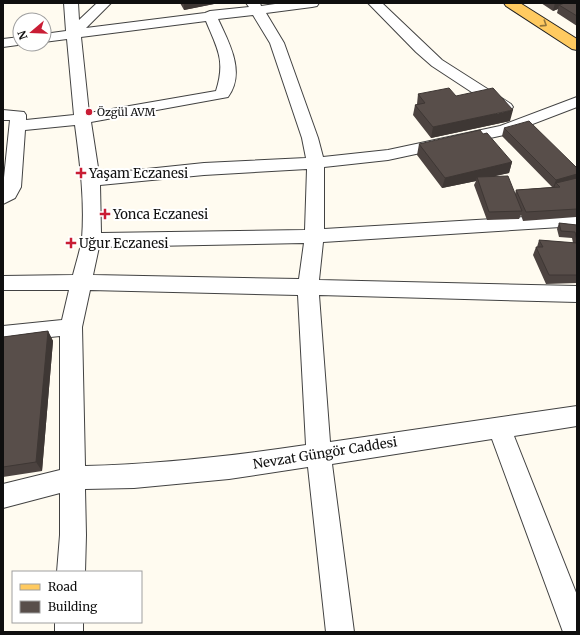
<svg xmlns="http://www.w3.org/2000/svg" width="580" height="635" font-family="Merriweather,serif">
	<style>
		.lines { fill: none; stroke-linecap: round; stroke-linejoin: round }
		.minor-casing { stroke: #424242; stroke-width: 2 }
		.major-casing { stroke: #202020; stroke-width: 2 }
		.minor { fill: #fff; fill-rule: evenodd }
		.major { fill: #ffca60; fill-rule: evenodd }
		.wall { fill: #4c4340 }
		.shaded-wall { fill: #3e3734 }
		.building { fill: #584e4a; stroke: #3e3734 }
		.oneway { stroke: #93763c }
		.poi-dot { fill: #c91d35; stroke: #fff; stroke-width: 1.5 }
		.labels { text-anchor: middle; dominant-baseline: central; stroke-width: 4; stroke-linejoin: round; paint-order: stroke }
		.far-poi-label { font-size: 11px; fill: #0f0f0f; stroke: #fff; text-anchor: start }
		.poi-label { font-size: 13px; fill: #0f0f0f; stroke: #fff; text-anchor: start }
		.street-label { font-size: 13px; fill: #0f0f0f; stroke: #fff }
	</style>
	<rect width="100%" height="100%" fill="#fffbf0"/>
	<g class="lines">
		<defs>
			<path id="minor" d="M 64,3 L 78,3 L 79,20 L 97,3 L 111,3 L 86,28 L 205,13 L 210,11 L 249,7 L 246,3 L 260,3 L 261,6 L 282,3 L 319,3 L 317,6 L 312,7 L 266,13 L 284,43 L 318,138 L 323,157 L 388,150 L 500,126 L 577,97 L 577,107 L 504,135 L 388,160 L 324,167 L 324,229 L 577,214 L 577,226 L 323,242 L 319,280 L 577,286 L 577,302 L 319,295 L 330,442 L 577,406 L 577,426 L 514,436 L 577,595 L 577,632 L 563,632 L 492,439 L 332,464 L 354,632 L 326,632 L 308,467 L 229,479 L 134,488 L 85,489 L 86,535 L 85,572 L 57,572 L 60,535 L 60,493 L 3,508 L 3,484 L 60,470 L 60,336 L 3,342 L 3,326 L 62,320 L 69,290 L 3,290 L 3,276 L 73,275 C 76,263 80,251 82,239 C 85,200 80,163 75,125 L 25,130 L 21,187 L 15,198 L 3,204 L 3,187 L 10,120 L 3,120 L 3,110 L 24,112 L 26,115 L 26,120 L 74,115 L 67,39 L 44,42 L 44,34 L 66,31 ZM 253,15 L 270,43 L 302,138 L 306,158 L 204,163 L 99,174 L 91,122 L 228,97 C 246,72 229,43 218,19 ZM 206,21 C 217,48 226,60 216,91 L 89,113 L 81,37 ZM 307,169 L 305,230 L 101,233 L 100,185 L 204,175 ZM 304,243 L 299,279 L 93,275 L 99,247 ZM 90,290 L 298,295 L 306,445 C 232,456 160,464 85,466 L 82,327 Z
				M 368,3 L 382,3 L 442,60 L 511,104 L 513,107 L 511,110 L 505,112 L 499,110 L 432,66 L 416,52 Z
				M 20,37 L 20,44 L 25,44 L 3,47 L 3,39 Z
				M 55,622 L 83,622 L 83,632 L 55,632 Z"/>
			<path id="major" d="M 504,3 L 520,3 L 577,39 L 577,50 L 572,49 L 506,6 Z"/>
		</defs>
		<use href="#minor" class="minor-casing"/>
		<use href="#major" class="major-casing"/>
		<use href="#minor" class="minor"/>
		<use href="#major" class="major"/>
	</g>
	<path class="wall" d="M 180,3 L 214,3 L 214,4 L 184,10 Z
		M 541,3 L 577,3 L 577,26 L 557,13 L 558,9 L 553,11 Z
		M 418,94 L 456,96 L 510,121 L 431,138 L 413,115 L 415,105 L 417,104 Z
		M 504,128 L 577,168 L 577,218 L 576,217 L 523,221 L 521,215 L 519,219 L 487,220 L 474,185 L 476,181 L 442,188 L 417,155 L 419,144 L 483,134 L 512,162 L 509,173 L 494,176 L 515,194 L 516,190 L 552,187 L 502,136 Z
		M 559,223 L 577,225 L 577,283 L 546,284 L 533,255 L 536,247 L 537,247 L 539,240 L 573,243 L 572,238 L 559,237 L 557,229 Z
		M 48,331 L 53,341 L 42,471 L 3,477 L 3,337 Z"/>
	<path class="shaded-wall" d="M 184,3 L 214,3 L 214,4 L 184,10 Z
		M 555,3 L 577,3 L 559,5 L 558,9 L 553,11 Z
		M 513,110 L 510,121 L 431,138 L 433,127 Z
		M 512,162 L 509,173 L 478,180 L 477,177 L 476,181 L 442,188 L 445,178 Z
		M 577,174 L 577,181 L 556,183 L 554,188 L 553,188 L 556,180 Z
		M 48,331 L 53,341 L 42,471 L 36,462 Z"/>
	<path class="building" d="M 565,3 L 577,3 L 577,16 L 559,5 Z
		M 449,88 L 456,96 L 493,88 L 513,110 L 433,127 L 415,105 L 425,103 L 418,94 Z
		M 529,121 L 577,168 L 577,174 L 556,180 L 504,128 Z
		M 480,130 L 483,134 L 487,133 L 512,162 L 445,178 L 419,144 Z
		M 508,176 L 522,211 L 489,212 L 477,177 Z
		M 577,178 L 577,209 L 526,212 L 516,190 L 560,187 L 556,183 Z
		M 559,223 L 577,225 L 577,241 L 575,232 L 561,231 Z
		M 539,240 L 577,243 L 577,275 L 549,275 L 536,247 L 543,247 Z
		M 48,331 L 36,462 L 3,467 L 3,337 Z"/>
	<defs><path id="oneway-chevron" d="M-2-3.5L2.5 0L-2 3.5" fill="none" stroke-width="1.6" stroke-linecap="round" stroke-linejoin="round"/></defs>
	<use class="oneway" href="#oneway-chevron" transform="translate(544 24) rotate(33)"/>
	<g class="poi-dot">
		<circle cx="89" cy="112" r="4"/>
		<path d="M79 167h4v4h4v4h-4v4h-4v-4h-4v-4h4z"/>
		<path d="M103 208h4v4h4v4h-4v4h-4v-4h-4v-4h4z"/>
		<path d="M69 237h4v4h4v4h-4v4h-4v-4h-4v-4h4z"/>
	</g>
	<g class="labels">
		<g class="far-poi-label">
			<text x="97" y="112">Özgül AVM</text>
		</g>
		<g class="poi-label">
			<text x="89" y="173">Yaşam Eczanesi</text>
			<text x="113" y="214">Yonca Eczanesi</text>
			<text x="79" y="243">Uğur Eczanesi</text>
		</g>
		<g class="street-label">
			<text transform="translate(325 453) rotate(-9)">Nevzat Güngör Caddesi</text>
		</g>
	</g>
	<rect width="580" height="635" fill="none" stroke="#0f0f0f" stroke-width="8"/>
	<rect x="12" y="571" width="130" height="52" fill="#ffffff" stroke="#9f9f9f"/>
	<rect x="20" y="584" width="20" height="6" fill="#ffca60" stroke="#9f9f9f"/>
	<text x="48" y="591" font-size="12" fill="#0f0f0f">Road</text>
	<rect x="20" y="601" width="20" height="12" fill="#584e4a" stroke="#9f9f9f"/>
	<text x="48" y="611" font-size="12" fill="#0f0f0f">Building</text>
	<g transform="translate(32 32) rotate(251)"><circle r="19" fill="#ffffff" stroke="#9f9f9f"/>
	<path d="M0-3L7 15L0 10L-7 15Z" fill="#c91d35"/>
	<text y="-6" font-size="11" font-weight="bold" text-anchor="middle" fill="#0f0f0f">N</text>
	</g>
</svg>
